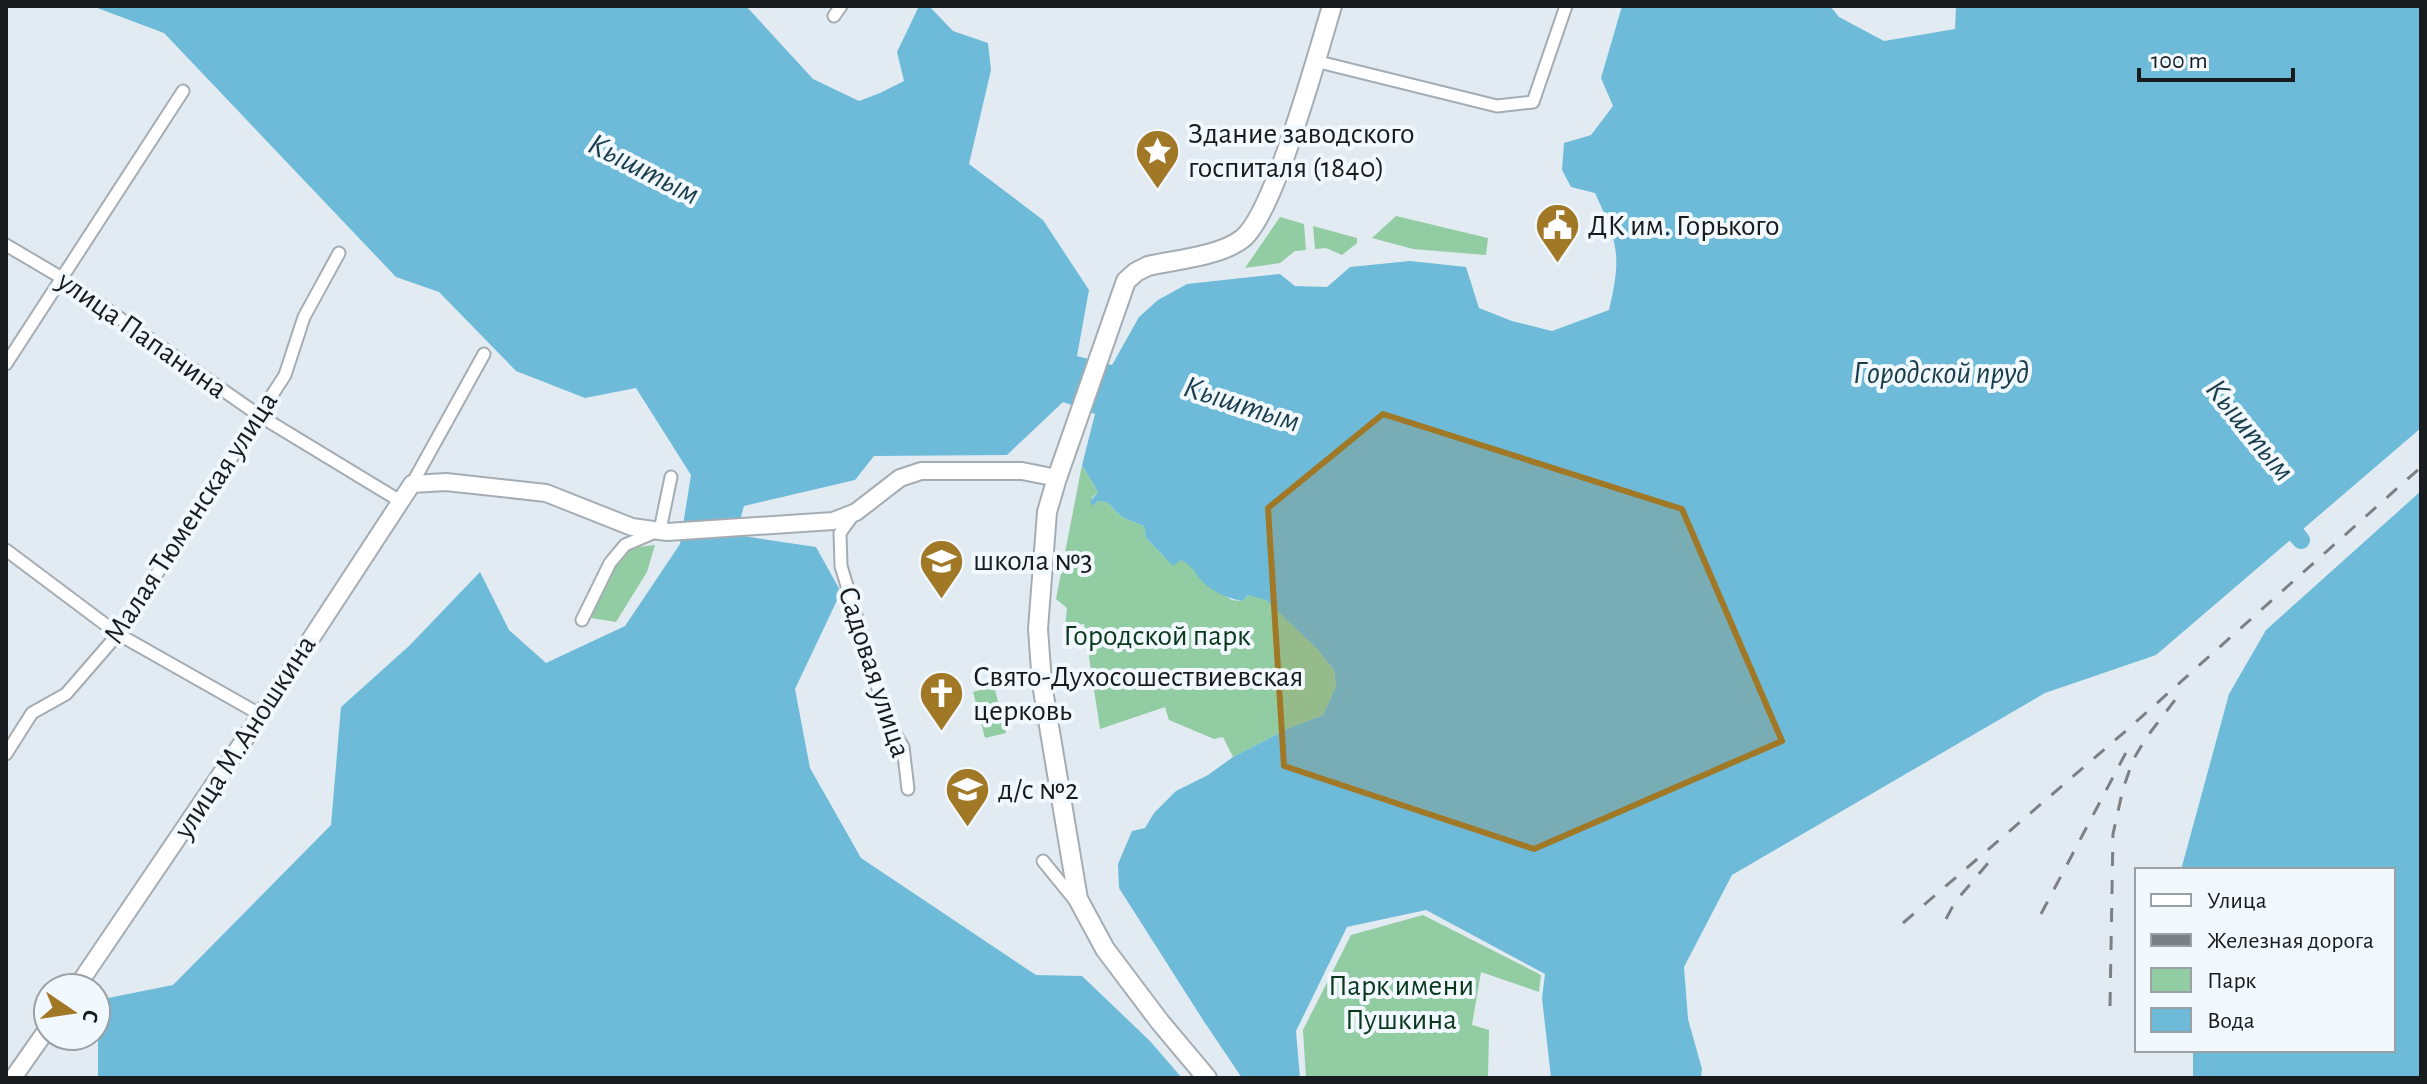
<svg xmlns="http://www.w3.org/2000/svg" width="2427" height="1084" font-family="'Alegreya Sans',sans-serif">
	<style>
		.green { fill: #92cca2 }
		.water { fill: #6ebbd9 }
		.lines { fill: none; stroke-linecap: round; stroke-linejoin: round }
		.river { stroke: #6ebbd9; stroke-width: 18 }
		.street-casing { stroke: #a5adb4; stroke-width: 15 }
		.secondary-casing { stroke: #a5adb4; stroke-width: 20 }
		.primary-casing { stroke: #a5adb4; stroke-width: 22 }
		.street { stroke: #fff; stroke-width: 11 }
		.secondary { stroke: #fff; stroke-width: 16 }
		.primary { stroke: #fff; stroke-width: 18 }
		.rail { stroke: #7b8085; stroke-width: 3; stroke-dasharray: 14 14; stroke-linecap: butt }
		.marked { fill: #a07826; fill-opacity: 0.2; stroke: #a07826; stroke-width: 6; stroke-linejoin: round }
		.labels { text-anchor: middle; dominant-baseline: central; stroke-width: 8; stroke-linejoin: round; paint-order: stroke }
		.poi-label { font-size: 30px; fill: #191c1e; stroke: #f1f8fe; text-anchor: start }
		.street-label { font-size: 30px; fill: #191c1e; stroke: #f1f8fe }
		.park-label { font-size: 30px; fill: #0b391d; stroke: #f1f8fe }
		.water-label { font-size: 32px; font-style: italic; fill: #1b3e4c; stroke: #f1f8fe }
	</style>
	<rect width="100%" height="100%" fill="#e3ebf2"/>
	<path class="green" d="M 1396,216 L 1488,238 L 1486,255 L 1413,249 L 1372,238 Z
		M 1280,217 L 1304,224 L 1306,250 L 1295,251 L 1280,263 L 1245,268 Z
		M 1313,226 L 1357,238 L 1357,243 L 1342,255 L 1326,248 L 1315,249 Z
		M 1082,465 L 1098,492 L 1092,498 L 1094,505 L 1098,501 L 1107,502 L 1122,517 L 1144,526 L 1146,538 L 1164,557 L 1181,560 L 1194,567 L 1203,582 L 1232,600 L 1242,601 L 1248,595 L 1266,599 L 1318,650 L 1334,670 L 1336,686 L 1323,715 L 1287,729 L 1233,757 L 1223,737 L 1214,739 L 1169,720 L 1165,707 L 1100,729 L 1084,624 L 1065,626 L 1067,608 L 1056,599 Z
		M 655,545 L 647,572 L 616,622 L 591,618 C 597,591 613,569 630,548 Z
		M 994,686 L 1006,733 L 985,738 L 973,692 Z
		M 1423,915 L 1541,975 L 1539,992 L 1481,972 L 1472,1025 L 1489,1030 L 1488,1078 L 1306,1078 L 1303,1030 L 1351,935 Z"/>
	<path class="water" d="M 92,6 L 746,6 L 813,79 L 859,101 L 880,93 L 904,81 L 897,52 L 919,6 L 929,6 L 953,31 L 988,43 L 991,70 L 969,164 L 1043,220 L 1089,290 L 1077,356 L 1112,365 L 1139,317 L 1158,300 L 1187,284 L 1280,274 L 1295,286 L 1327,287 L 1350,267 L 1410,261 L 1466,267 L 1479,308 L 1512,321 L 1552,331 L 1609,310 C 1622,255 1618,243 1595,193 L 1571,187 L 1562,170 L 1564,143 L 1591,135 L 1613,106 L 1601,78 L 1622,6 L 1830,6 L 1839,17 L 1884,41 L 1955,29 L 1956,6 L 2421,6 L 2421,428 L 2156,655 L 2045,693 L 1732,875 L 1684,967 L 1688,1019 L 1702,1069 L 1701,1078 L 1551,1078 L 1542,998 L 1545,974 L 1426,910 L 1347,927 L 1296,1031 L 1300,1078 L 1242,1078 L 1203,1020 L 1119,888 L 1118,864 L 1132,831 L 1145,828 L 1154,813 L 1176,791 L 1208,775 L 1233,757 L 1287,729 L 1323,715 L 1336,686 L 1334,670 L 1318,650 L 1266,600 L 1248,595 L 1242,601 C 1230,599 1215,593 1205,584 C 1194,574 1197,569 1181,560 L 1173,566 L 1146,538 L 1144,526 L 1122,517 L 1107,502 L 1098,501 L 1093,506 L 1090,502 L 1098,492 L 1082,465 L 1095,414 L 1063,402 L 1007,455 L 874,456 L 855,480 L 744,506 L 736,535 L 816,547 L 841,592 L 795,689 L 810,768 L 861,858 L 1036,975 L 1082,976 L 1150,1041 L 1182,1078 L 98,1078 L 98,1000 L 173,985 L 331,825 L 341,707 L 409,646 L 480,572 L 509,630 L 546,663 L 625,626 L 680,544 L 691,475 L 636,388 L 585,398 L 516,371 L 439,292 L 396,277 L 164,33 Z
		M 2421,491 L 2421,1078 L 2193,1078 L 2193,1050 L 2393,1050 L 2393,870 L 2181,870 L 2229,694 L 2266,630 Z"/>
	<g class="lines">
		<path class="river" d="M 2281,516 L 2301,540"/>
		<defs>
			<path id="street" d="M 834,16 L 841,6
				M 1315,61 L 1497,106 L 1533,102 L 1566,6
				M 6,245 L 62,278 L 260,416 L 400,501
				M 6,364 L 183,91
				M 412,484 L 484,354
				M 853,515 L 840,533 L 841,566 L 888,722 L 903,747 L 908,789
				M 6,550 L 118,634 L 261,715
				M 582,620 L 610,563 L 625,545 L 660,530 L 671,477
				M 6,754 L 32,713 L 66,694 L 118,634 L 285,375 L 304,317 L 339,253
				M 1043,861 L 1078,904"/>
			<path id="secondary" d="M 76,988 L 261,715 L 412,484 L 446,482 L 546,493 L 632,527 L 667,532 L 833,521 L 856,512 L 900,478 L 921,471 L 1022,471 L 1057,478
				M 13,1078 L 48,1028"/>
			<path id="primary" d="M 1207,1078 L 1160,1022 L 1105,949 L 1078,899 L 1042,684 L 1038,629 L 1047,512 L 1057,478 L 1126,281 L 1136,272 L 1148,266 C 1175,260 1220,256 1242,239 C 1274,215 1318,52 1332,6"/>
		</defs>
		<use href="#street" class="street-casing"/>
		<use href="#secondary" class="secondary-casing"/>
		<use href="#primary" class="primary-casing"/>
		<use href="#street" class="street"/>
		<use href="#secondary" class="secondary"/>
		<use href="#primary" class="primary"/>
		<path class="rail" d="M 2041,914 L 2131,743
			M 1946,919 L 1955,902 L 1995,855
			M 1903,923 L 2128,729 L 2421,467
			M 2110,1006 L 2113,834 L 2123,789 L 2133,760 L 2146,738 L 2178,696"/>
	</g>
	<path class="marked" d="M 1383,414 L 1682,509 L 1782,741 L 1534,849 L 1284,766 L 1268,508 Z"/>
	<defs>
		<symbol id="sight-pin" viewBox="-11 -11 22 30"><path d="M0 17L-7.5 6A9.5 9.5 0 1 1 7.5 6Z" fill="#a07826" stroke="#f1f8fe"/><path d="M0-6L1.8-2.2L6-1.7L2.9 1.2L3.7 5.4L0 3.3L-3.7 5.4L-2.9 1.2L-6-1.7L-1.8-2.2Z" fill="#fff"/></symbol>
		<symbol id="civic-pin" viewBox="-11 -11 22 30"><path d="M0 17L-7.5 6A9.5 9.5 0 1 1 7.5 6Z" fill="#a07826" stroke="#f1f8fe"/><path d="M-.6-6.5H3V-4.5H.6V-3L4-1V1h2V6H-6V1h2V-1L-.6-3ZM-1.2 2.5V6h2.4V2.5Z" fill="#fff"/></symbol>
		<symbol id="school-pin" viewBox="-11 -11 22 30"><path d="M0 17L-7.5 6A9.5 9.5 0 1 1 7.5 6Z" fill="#a07826" stroke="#f1f8fe"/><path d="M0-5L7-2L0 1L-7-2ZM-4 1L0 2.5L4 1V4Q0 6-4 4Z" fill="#fff"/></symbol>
		<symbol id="church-pin" viewBox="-11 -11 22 30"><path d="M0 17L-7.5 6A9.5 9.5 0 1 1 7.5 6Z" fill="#a07826" stroke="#f1f8fe"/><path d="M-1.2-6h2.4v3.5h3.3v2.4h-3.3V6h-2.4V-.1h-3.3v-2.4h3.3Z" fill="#fff"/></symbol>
	</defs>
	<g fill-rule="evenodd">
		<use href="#sight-pin" x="1132" y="126" width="51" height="69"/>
		<use href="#civic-pin" x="1532" y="200" width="51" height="69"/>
		<use href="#school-pin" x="916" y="536" width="51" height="69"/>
		<use href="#church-pin" x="916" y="668" width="51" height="69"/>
		<use href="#school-pin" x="942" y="764" width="51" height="69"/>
	</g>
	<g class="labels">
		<g class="poi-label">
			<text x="1188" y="134">Здание заводского<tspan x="1188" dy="34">госпиталя (1840)</tspan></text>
			<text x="1588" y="226">ДК им. Горького</text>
			<text x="973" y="561">школа №3</text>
			<text x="973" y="677">Свято-Духосошествиевская<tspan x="973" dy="34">церковь</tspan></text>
			<text x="998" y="790">д/с №2</text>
		</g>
		<g class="street-label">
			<text transform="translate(142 335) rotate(35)">улица Папанина</text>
			<text transform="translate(191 518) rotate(-57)">Малая Тюменская улица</text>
			<text transform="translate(874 672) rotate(72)">Садовая улица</text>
			<text transform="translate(245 737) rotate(-57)">улица М.Аношкина</text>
		</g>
		<g class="park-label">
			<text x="1157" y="636">Городской парк</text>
			<text x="1401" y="986">Парк имени<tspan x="1401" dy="34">Пушкина</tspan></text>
		</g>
		<g class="water-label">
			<text transform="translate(644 169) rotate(27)">Кыштым</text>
			<text x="1941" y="373">Городской пруд</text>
			<text transform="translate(1242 404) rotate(18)">Кыштым</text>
			<text transform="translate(2250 430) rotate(51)">Кыштым</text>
		</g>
	</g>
	<rect width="2427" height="1084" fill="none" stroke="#191c1e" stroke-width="16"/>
	<rect x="2135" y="868" width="260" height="184" fill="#f1f8fe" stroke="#9ba0a4" stroke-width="2"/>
	<rect x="2151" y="894" width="40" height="12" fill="#ffffff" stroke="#9ba0a4" stroke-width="2"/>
	<text x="2207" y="908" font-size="24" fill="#191c1e">Улица</text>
	<rect x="2151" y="934" width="40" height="12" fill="#7b8085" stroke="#9ba0a4" stroke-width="2"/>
	<text x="2207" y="948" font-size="24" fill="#191c1e">Железная дорога</text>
	<rect x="2151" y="968" width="40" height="24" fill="#92cca2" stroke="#9ba0a4" stroke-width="2"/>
	<text x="2207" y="988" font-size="24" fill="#191c1e">Парк</text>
	<rect x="2151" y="1008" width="40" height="24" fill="#6ebbd9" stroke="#9ba0a4" stroke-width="2"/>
	<text x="2207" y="1028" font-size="24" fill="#191c1e">Вода</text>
	<g transform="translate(72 1012) rotate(103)"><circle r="38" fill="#f1f8fe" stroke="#9ba0a4" stroke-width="2"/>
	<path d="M0-6L14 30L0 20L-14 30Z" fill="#a07826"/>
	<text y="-12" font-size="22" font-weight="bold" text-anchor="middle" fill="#191c1e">С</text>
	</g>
	<path d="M2139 68v12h154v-12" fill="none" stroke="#191c1e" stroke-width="4"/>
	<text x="2151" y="68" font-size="24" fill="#191c1e" stroke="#f1f8fe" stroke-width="6" paint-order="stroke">100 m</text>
</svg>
